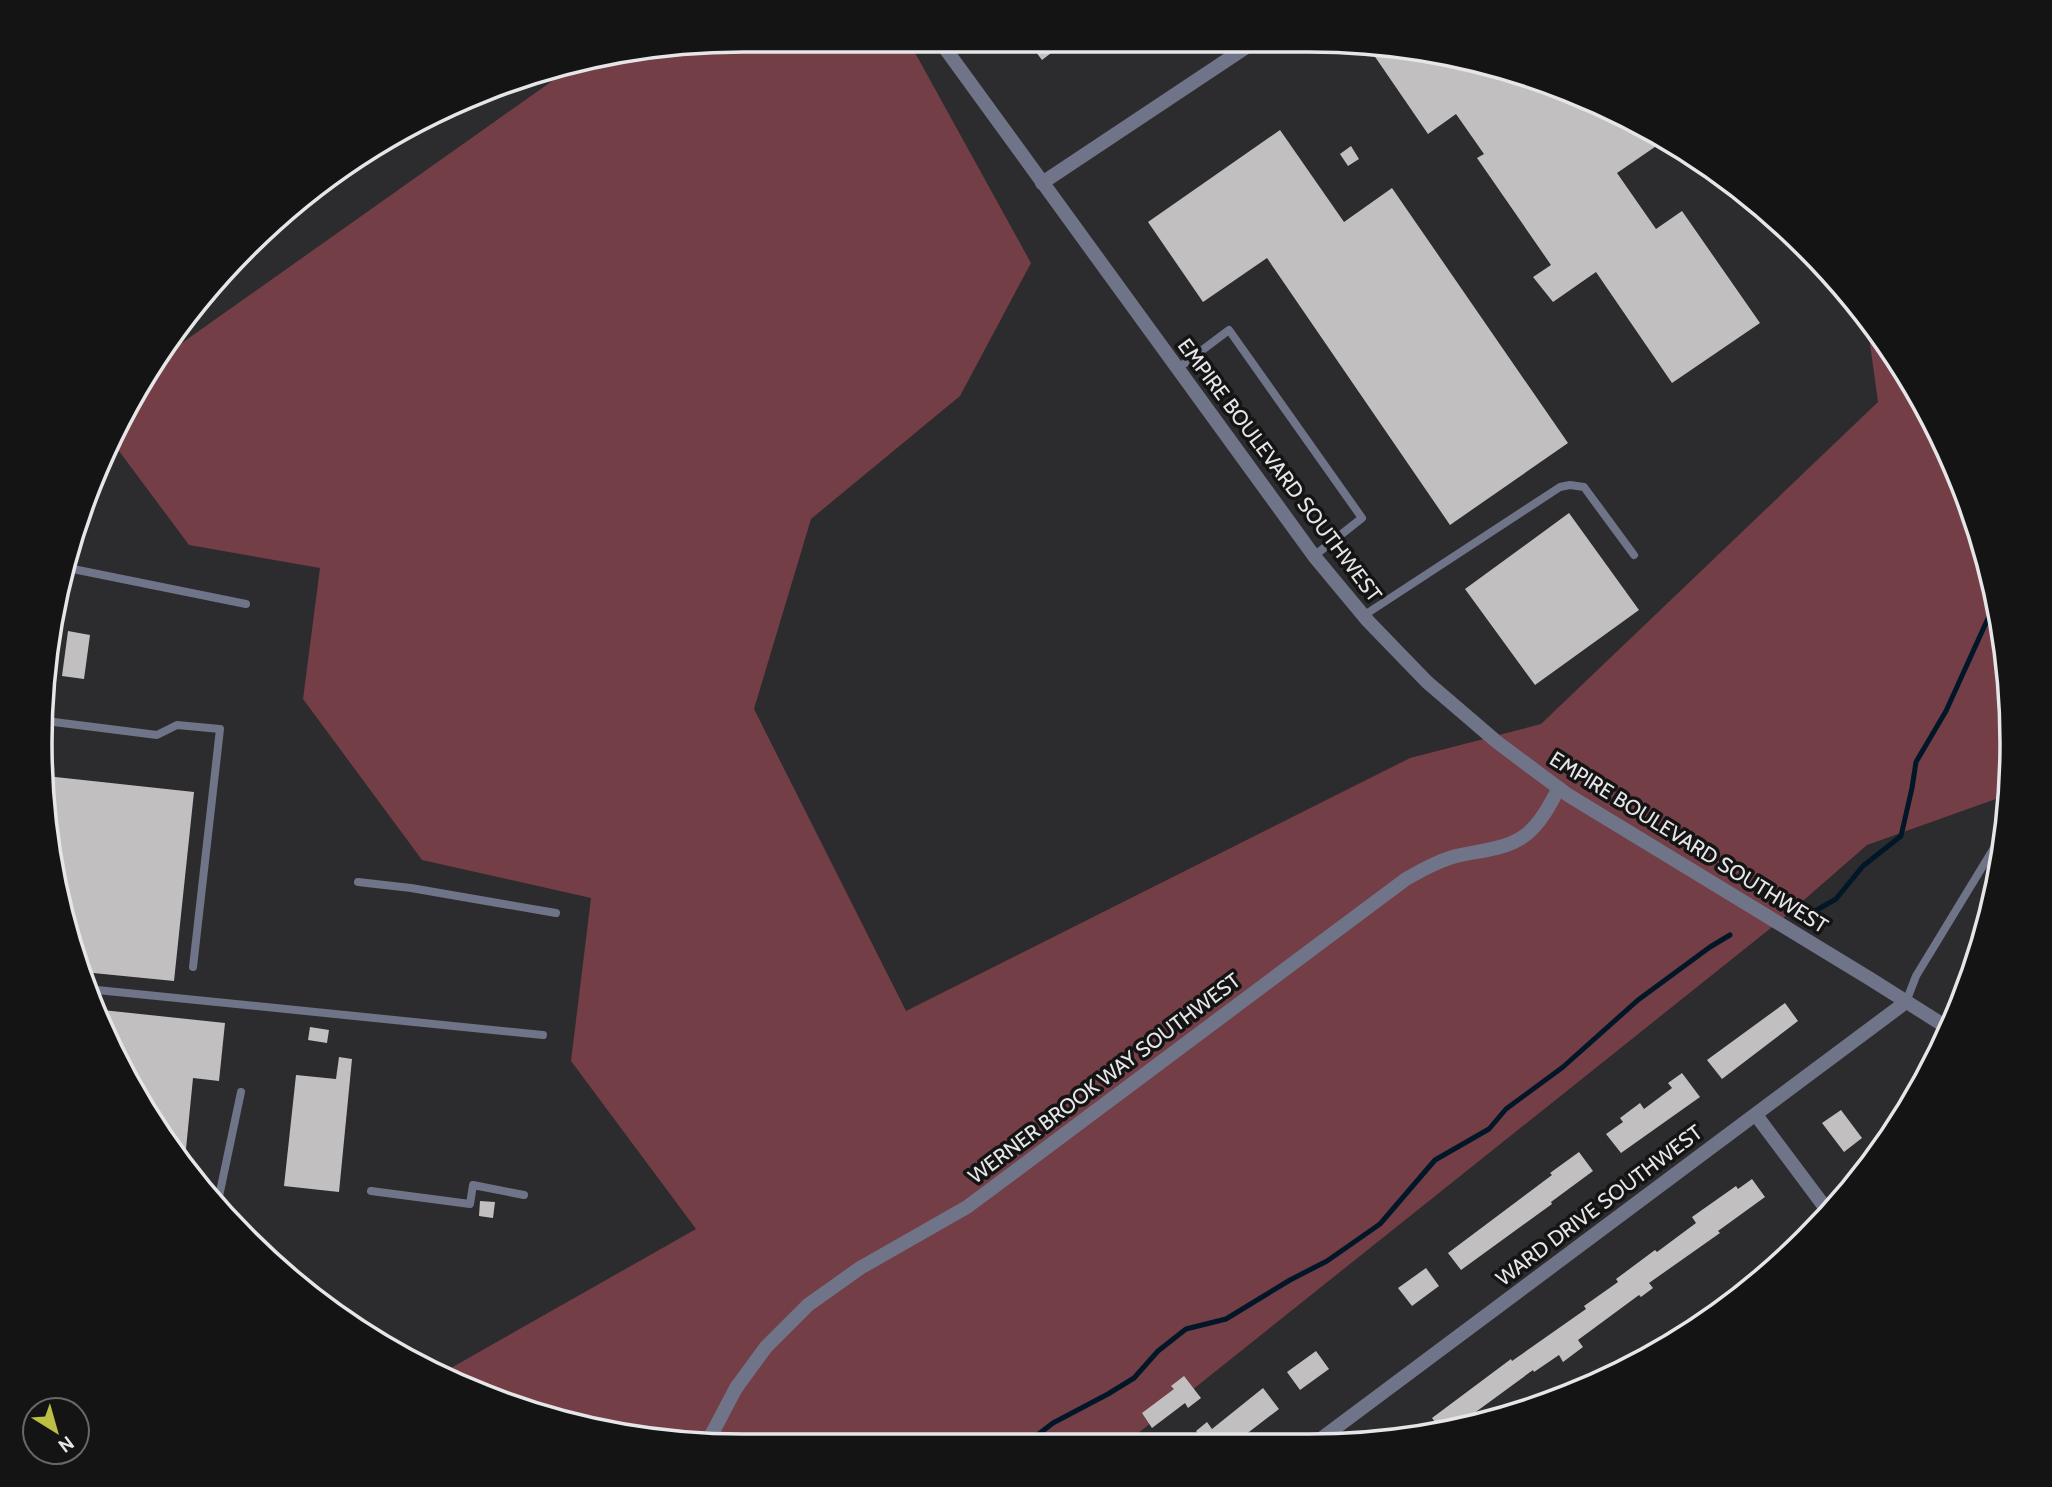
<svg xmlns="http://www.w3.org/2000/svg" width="2052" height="1487" font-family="Cabin,sans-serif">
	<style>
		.forest { fill: #733e45 }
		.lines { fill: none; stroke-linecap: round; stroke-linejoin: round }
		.stream { stroke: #011728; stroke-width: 5 }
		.building { fill: #c2bfc1 }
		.service { stroke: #6f7489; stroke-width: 8 }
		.minor { stroke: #6f7489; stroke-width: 14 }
		.tertiary { stroke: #6f7489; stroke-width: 14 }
		.labels { text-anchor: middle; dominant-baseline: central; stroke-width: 7; stroke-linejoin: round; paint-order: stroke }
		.street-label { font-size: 21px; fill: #e6e5e7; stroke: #141415 }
		.rim { fill: none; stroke: #e6e5e7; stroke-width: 3.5 }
	</style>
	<rect width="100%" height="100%" fill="#2c2b2e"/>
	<path class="forest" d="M 743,40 L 908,40 L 1031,263 L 960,396 L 811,519 L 754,709 L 906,1011 L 1410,758 L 1541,724 L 1878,402 L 1866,315 L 1939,432 L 1988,561 L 2010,697 L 2007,795 L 1867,845 L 1781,920 L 1127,1442 L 697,1445 L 561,1423 L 442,1373 L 696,1229 L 571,1061 L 591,898 L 422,860 L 303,699 L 320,568 L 189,545 L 110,439 L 113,433 L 165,355 L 579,62 Z"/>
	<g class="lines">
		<path class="stream" d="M 1815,911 L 1836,899 L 1863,866 L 1901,836 L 1912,788 L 1916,762 L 1946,711 L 1995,603
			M 1027,1443 L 1053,1423 L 1108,1394 L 1134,1378 L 1158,1351 L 1186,1329 L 1226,1319 L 1290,1280 L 1327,1261 L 1380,1224 L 1435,1160 L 1489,1129 L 1506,1109 L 1563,1067 L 1638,1000 L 1710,947 L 1730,935"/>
	</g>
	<path class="building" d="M 1027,40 L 1068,40 L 1042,60 Z
		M 1369,48 L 1490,64 L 1578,94 L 1665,140 L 1617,173 L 1656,229 L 1682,211 L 1760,323 L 1672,383 L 1596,272 L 1553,302 L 1533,277 L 1551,265 L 1477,158 L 1484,154 L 1456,114 L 1428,134 Z
		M 1280,130 L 1344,222 L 1392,188 L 1568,443 L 1450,525 L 1267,258 L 1203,302 L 1148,222 Z
		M 1351,146 L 1359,159 L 1348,166 L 1340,154 Z
		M 1569,513 L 1639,610 L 1535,685 L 1465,589 Z
		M 68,631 L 90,635 L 84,679 L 62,676 Z
		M 46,776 L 194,792 L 174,981 L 83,972 L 46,835 Z
		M 1785,1003 L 1798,1021 L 1722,1079 L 1707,1060 Z
		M 93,1009 L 225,1023 L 219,1081 L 193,1078 L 184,1169 Z
		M 310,1027 L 329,1030 L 327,1043 L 308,1040 Z
		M 339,1057 L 352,1059 L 339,1192 L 284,1186 L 296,1075 L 336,1079 Z
		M 1682,1073 L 1700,1097 L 1621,1153 L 1606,1134 L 1623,1122 L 1620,1118 L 1640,1103 L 1644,1109 L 1672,1088 L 1668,1083 Z
		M 1841,1110 L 1862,1138 L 1844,1152 L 1822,1123 Z
		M 1579,1152 L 1593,1171 L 1551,1202 L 1552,1204 L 1461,1270 L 1448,1253 L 1552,1175 L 1550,1173 Z
		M 1752,1179 L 1765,1197 L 1718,1231 L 1720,1233 L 1649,1283 L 1653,1288 L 1641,1297 L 1639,1295 L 1578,1340 L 1583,1347 L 1563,1362 L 1559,1355 L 1534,1372 L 1533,1370 L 1458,1425 L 1441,1430 L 1432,1418 L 1511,1359 L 1512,1361 L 1586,1309 L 1584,1306 L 1618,1282 L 1616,1279 L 1655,1250 L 1657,1252 L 1696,1223 L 1692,1217 L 1736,1186 L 1738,1189 Z
		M 480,1201 L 495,1202 L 493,1218 L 479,1216 Z
		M 1426,1268 L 1439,1286 L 1412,1306 L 1398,1288 Z
		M 1316,1351 L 1329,1369 L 1300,1390 L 1287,1372 Z
		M 1184,1376 L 1201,1398 L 1188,1408 L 1185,1403 L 1152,1428 L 1142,1413 L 1174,1389 L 1171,1386 Z
		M 1263,1388 L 1279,1409 L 1236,1442 L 1195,1442 L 1201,1438 L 1196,1431 L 1207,1422 L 1212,1429 Z"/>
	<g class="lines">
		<path class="service" d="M 1177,369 L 1229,330 L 1362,518 L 1314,556
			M 63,567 L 246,604
			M 1363,616 L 1560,487 L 1570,485 L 1584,487 L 1634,555
			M 46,721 L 157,735 L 177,725 L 220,729 L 193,967
			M 358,882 L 411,888 L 556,913
			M 87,989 L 543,1035
			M 1906,1002 L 1916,976 L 2000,838 L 2005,836
			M 371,1191 L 470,1204 L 473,1185 L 524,1195
			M 217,1206 L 241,1092"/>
		<path class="minor" d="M 1042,183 L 1257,40
			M 1756,1115 L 1830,1214
			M 1318,1441 L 1906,1002
			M 706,1445 L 736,1388 L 766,1347 L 808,1305 L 860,1268 L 967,1207 L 1406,879 C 1422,870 1438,861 1456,856 C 1480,850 1508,850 1528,833 C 1542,821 1550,804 1559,788"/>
		<path class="tertiary" d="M 939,40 L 1314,556 L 1368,621 L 1427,682 L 1497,742 L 1568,795 L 1872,980 L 1948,1028"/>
	</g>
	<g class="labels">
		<g class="street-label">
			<text transform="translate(1280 470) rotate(53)">EMPIRE BOULEVARD SOUTHWEST</text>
			<text transform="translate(1689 842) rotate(32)">EMPIRE BOULEVARD SOUTHWEST</text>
			<text transform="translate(1104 1078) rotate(-37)">WERNER BROOK WAY SOUTHWEST</text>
			<text transform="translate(1599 1205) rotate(-37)">WARD DRIVE SOUTHWEST</text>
		</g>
	</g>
	<path d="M0 0H2052V1487H0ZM743 52H1309A691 691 0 0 1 2000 743V743A691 691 0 0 1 1309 1434H743A691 691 0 0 1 52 743V743A691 691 0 0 1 743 52Z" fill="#141415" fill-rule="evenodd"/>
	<path class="rim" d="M743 52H1309A691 691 0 0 1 2000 743V743A691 691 0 0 1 1309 1434H743A691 691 0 0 1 52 743V743A691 691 0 0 1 743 52Z"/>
	<g transform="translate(56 1431) rotate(143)"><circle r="33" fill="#141415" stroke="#686869" stroke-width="2"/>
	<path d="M0-5L12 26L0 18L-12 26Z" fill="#bdbf43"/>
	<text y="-10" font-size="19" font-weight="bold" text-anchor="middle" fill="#e6e5e7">N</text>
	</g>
</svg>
